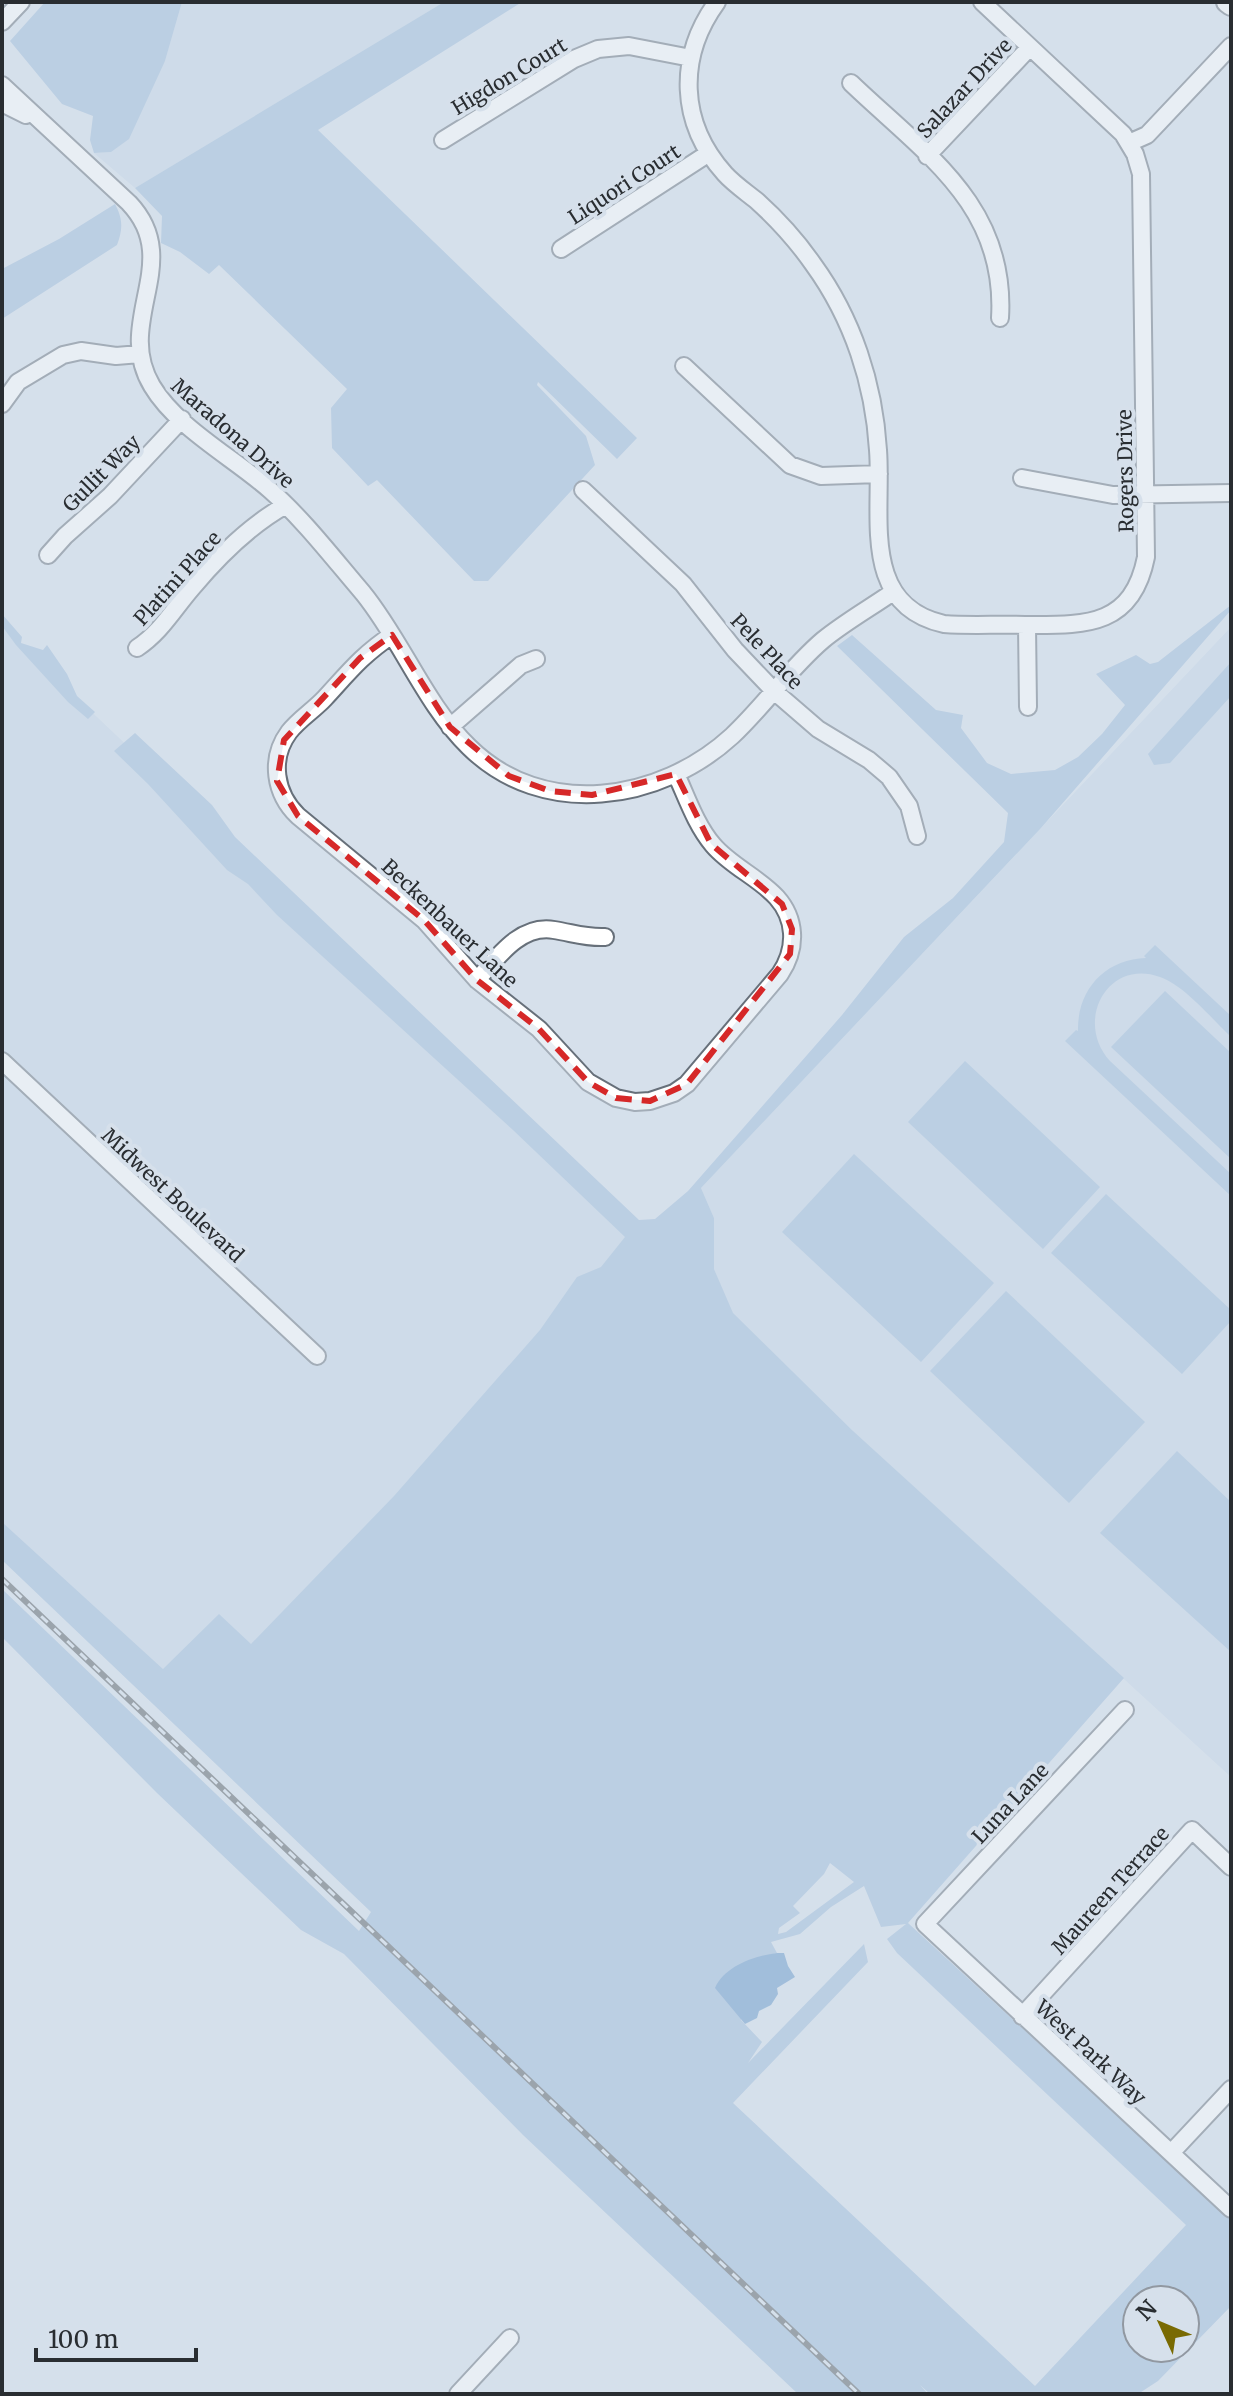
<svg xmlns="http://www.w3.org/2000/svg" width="1233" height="2396" font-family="Merriweather,serif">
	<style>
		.built { fill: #c5d5e6 }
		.green { fill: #9cbad9; fill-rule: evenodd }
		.water { fill: #6395c7 }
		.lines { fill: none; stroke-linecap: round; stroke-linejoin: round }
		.minor-casing { stroke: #67707a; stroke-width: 20 }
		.major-casing { stroke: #67707a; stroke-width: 24 }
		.minor { stroke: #fff; stroke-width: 16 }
		.major { stroke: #fff; stroke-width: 20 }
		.rail-casing { stroke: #555b60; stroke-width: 6 }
		.rail { stroke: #d6e0eb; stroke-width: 3; stroke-dasharray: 9; stroke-linecap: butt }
		.marked { fill: none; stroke: #d62828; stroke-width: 6; stroke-dasharray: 16 10; stroke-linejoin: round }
		.labels { text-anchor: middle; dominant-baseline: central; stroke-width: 8; stroke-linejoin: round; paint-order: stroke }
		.street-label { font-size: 20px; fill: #292d31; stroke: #d6e0eb }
	</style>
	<rect width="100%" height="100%" fill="#d6e0eb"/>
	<path class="built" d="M 182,2 L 444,2 L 135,188 L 94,153 L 111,152 L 153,81 L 165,61 Z
		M 2,627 L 649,1240 L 261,1654 L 163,1669 L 2,1522 Z
		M 1231,627 L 1231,1777 L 852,1430 L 732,1313 L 714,1269 L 714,1218 L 701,1188 Z"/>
	<path class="green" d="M 45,2 L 182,2 L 165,61 L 129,139 L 111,152 L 94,153 L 90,140 L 93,116 L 62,104 L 10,41 Z
		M 444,2 L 522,2 L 318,130 L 637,438 L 617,459 L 538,382 L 537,385 L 586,436 L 595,465 L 488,581 L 474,581 L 377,480 L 368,486 L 332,448 L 331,408 L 347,389 L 219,265 L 209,274 L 180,252 L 161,243 L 162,216 L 135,188 Z
		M 115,204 C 123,219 123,229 117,245 L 2,319 L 2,269 L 59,239 Z
		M 1231,605 L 1231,610 L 1041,828 L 701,1188 L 714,1218 L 714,1269 L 733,1313 L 852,1430 L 1124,1678 L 908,1923 L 1231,2220 L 1231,2306 L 1158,2381 L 1138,2394 L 930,2394 L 920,2385 L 928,2394 L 798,2394 L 523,2135 L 344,1954 L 301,1930 L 157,1793 L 2,1637 L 2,1589 L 359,1931 L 371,1912 L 2,1560 L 2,1522 L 163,1669 L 219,1614 L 251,1644 L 394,1496 L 540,1330 L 577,1277 L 601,1267 L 625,1237 L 513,1130 L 277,915 L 248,884 L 227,870 L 148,784 L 114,751 L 135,733 L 212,805 L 235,837 L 639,1220 L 655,1219 L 688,1191 L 842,1015 L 904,937 L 953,898 L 1004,842 L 1008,813 L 837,646 L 852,635 L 936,710 L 963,715 L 961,728 L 987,763 L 1011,774 L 1055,770 L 1078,757 L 1102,734 L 1125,705 L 1096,674 L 1136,655 L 1150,664 L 1158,662 ZM 830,1863 L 854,1882 L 786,1932 L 778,1934 L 779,1928 L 800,1913 L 793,1906 L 824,1874 ZM 864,1886 L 881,1927 L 906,1924 L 887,1939 L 897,1953 L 1186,2225 L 1035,2386 L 733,2103 L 868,1962 L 864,1944 L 748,2063 L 762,2042 L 741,2020 L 752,1960 L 777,1953 L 771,1942 L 800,1934 L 831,1907 ZM 1137,2300 L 1185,2300 L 1185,2348 L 1137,2348 Z
		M 2,614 L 22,637 L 21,643 L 43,650 L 47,645 L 67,674 L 77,696 L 95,712 L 88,719 L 68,702 L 16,645 L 2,626 Z
		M 1231,662 L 1231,696 L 1170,763 L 1154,765 L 1148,754 Z
		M 1155,945 L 1231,1016 L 1231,1037 C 1212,1019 1184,985 1160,977 C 1107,958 1074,1022 1110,1061 L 1231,1174 L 1231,1196 L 1065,1041 L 1076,1030 L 1078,1031 C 1077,990 1105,959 1146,958 L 1144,956 Z
		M 1165,991 L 1231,1053 L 1231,1159 L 1111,1047 Z
		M 965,1061 L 1100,1187 L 1043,1249 L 908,1122 Z
		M 854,1154 L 994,1283 L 921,1362 L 782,1232 Z
		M 1106,1194 L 1231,1310 L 1231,1321 L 1182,1374 L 1051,1253 Z
		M 1006,1291 L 1145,1422 L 1069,1503 L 930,1371 Z
		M 1177,1451 L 1231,1502 L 1231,1652 L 1100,1533 Z"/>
	<path class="water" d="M 777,1953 L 784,1953 L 788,1966 L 795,1977 L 777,1988 L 778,1994 L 771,2005 L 759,2011 L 757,2018 L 745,2024 L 715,1988 C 725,1966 754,1956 777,1953 Z"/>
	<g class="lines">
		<defs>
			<path id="minor" d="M 717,2 C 677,57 679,123 725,174 C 734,184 746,192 757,201 C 778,220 797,241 813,264 C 853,319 874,384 878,450 C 883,514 859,605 944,624 C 971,626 998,624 1025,625 C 1084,625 1132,628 1146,557 L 1141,174 L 1135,154 L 1123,134 L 982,2
				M 2,22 L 21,2
				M 851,83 C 924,153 1007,205 1000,318
				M 2,85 L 129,203 C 185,262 113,321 152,386 C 177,428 234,458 270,490 C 304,520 333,558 363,593 C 402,641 425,704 469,747 C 543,820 660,802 732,736 C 764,706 790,668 823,640 C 845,622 870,608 893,592
				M 2,103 L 26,115
				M 443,140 L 574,59 L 598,49 L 629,46 L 691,58
				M 1129,143 L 1147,135 L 1231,46
				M 927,156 L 1030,47
				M 561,249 L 709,153
				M 684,366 L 790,465 L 821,476 L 879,474
				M 2,404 L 18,382 L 63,355 L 81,351 L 116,356 L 140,354
				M 1022,478 L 1113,495 L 1231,493
				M 583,490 L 683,584 L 735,650 L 774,691 L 818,729 L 869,760 L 889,777 L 909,806 L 917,836
				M 48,555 L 65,536 L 110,496 L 182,419
				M 1027,625 L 1028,707
				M 392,635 C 362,655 349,672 325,698 C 314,710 299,719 289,732 C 269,759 275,794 298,816 L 424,920 L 477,980 L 539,1029 L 588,1082 L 616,1098 L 635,1102 L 650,1101 L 674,1093 L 687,1084 L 780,974 C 788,962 793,948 792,933 C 789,887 739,876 713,845 C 696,825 687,798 676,774
				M 137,648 C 161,632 173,610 192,588 C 218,557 250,525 286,505
				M 450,727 L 521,665 L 536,659
				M 477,980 C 497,958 520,924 554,930 C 573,933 586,938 605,937
				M 2,1061 L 317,1356
				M 1125,1710 L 925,1924 L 1231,2209
				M 1022,2016 L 1192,1830 L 1231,1867
				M 1171,2153 L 1231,2089
				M 458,2394 L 510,2338"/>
			<path id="major" d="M 1227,2 L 1231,5"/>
		</defs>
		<use href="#minor" class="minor-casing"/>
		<use href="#major" class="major-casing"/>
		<use href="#minor" class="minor"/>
		<use href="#major" class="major"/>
		<defs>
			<path id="rail" d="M 2,1579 L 859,2394"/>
		</defs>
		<use href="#rail" class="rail-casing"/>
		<use href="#rail" class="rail"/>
	</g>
	<path d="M0 0H1233V2396H0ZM 392,635 L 450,727 L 509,776 L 550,791 L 592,795 L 676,774 L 711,844 L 782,904 L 792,929 L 790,954 L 687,1084 L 650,1101 L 616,1098 L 588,1082 L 539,1029 L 477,980 L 424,920 L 298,816 L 277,781 L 284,740 L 360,658 Z" fill="#d6e0eb" fill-opacity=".55" fill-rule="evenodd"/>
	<path class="marked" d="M 392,635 L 450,727 L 509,776 L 550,791 L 592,795 L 676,774 L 711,844 L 782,904 L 792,929 L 790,954 L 687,1084 L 650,1101 L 616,1098 L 588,1082 L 539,1029 L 477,980 L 424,920 L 298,816 L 277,781 L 284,740 L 360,658 Z"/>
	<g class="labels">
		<g class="street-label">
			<text transform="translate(509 76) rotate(-31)">Higdon Court</text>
			<text transform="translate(964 88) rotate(-47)">Salazar Drive</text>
			<text transform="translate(624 184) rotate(-33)">Liquori Court</text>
			<text transform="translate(233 433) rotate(41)">Maradona Drive</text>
			<text transform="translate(1125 471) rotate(-91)">Rogers Drive</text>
			<text transform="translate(101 473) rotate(-45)">Gullit Way</text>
			<text transform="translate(177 578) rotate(-48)">Platini Place</text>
			<text transform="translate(767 651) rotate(47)">Pele Place</text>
			<text transform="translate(450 923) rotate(43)">Beckenbauer Lane</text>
			<text transform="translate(173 1195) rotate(43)">Midwest Boulevard</text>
			<text transform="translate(1010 1803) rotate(-47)">Luna Lane</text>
			<text transform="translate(1110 1890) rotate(-48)">Maureen Terrace</text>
			<text transform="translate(1091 2052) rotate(43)">West Park Way</text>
		</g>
	</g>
	<rect width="1233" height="2396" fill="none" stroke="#292d31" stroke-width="8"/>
	<g transform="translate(1161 2324) rotate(314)"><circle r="38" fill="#d6e0eb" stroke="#9198a1" stroke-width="2"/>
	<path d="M0-6L14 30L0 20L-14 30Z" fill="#796a02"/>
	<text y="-12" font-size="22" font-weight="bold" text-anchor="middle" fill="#292d31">N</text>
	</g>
	<path d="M36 2348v12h160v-12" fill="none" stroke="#292d31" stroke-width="4"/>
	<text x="48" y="2348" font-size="24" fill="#292d31" stroke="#d6e0eb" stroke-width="6" paint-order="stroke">100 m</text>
</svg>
